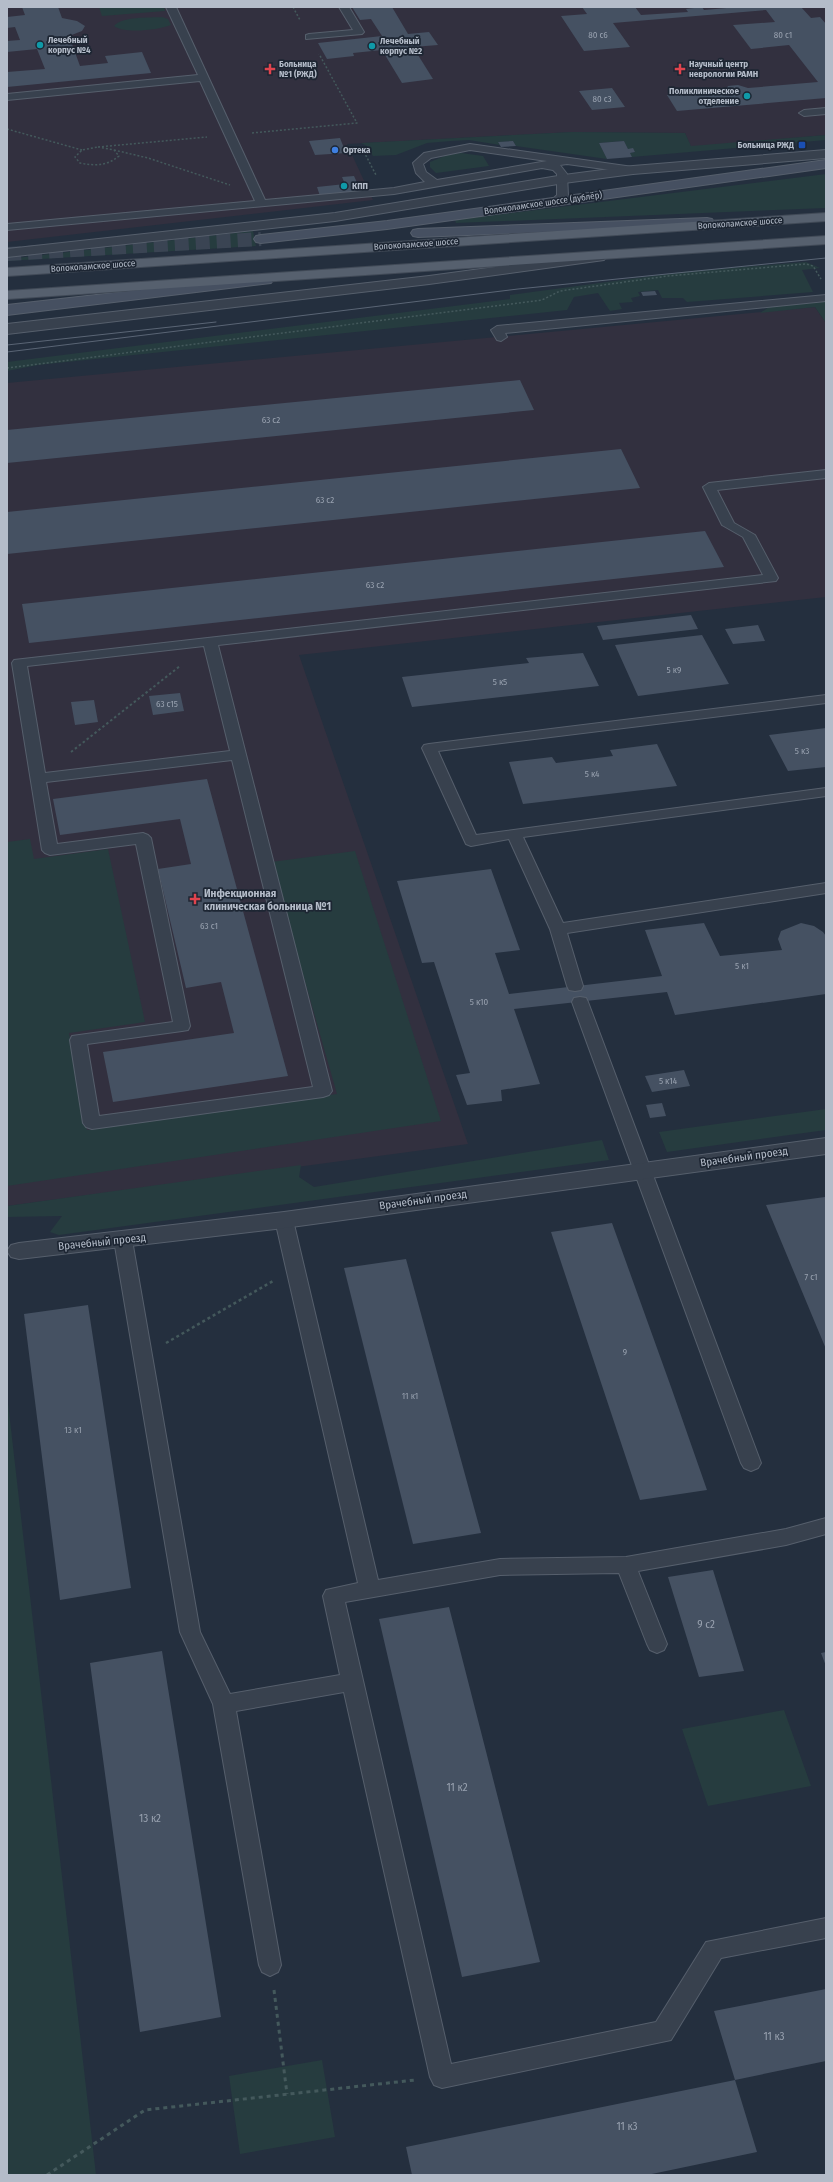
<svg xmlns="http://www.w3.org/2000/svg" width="833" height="2182" font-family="'Fira Sans Condensed',sans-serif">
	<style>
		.medical { fill: #32303f }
		.green { fill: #263c3f }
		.building { fill: #455162 }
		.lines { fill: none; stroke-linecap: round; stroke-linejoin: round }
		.secondary-tunnel { stroke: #3a4453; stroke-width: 14; stroke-dasharray: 14 7; stroke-linecap: butt }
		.lane-casing { stroke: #565f6c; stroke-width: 2 }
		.street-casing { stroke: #565f6c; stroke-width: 2 }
		.secondary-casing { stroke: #565f6c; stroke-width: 2 }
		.primary-casing { stroke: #414a57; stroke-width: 2 }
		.path-far3 { stroke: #44595c; stroke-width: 1.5; stroke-dasharray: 2 2; stroke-linecap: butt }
		.path-far2 { stroke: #44595c; stroke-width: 2; stroke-dasharray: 2.5 2.5; stroke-linecap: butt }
		.path-far1 { stroke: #44595c; stroke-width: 2.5; stroke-dasharray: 3 3; stroke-linecap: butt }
		.path { stroke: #44595c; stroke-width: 3; stroke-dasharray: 4 4; stroke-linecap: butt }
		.lane { fill: #38414e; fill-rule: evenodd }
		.street { fill: #38414e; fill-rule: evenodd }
		.secondary { fill: #465061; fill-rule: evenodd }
		.primary { fill: #56606e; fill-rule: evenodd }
		.tram { stroke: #5a6575; stroke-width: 1 }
		.culture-dot { fill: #0f9aa8; stroke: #1d2633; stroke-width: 1.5 }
		.health-dot { fill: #e0444e; stroke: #1d2633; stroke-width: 1.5 }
		.transit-dot { fill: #1a4fb4; stroke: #1d2633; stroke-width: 1.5 }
		.shop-dot { fill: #3f7fe0; stroke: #1d2633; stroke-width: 1.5 }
		.labels { text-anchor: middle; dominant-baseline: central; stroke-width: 3.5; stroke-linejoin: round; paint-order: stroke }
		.number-label { font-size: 9px; fill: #98a1af }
		.far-poi-label { font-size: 9px; font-weight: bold; fill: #b4bcc9; stroke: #1d2633; text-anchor: start }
		.far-street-label { font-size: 9px; fill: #b4bcc9; stroke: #1d2633 }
		.poi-label { font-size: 11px; font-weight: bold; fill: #b4bcc9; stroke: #1d2633; text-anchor: start }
		.street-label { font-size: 11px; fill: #b4bcc9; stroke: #1d2633 }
		.near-number-label { font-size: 11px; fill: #98a1af }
	</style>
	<rect width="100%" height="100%" fill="#242f3e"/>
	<path class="medical" d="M 7,7 L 826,7 L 826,135 L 691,147 L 685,133 L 572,132 L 347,144 L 373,200 L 7,242 Z
		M 815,307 L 826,323 L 826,597 L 299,655 L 468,1144 L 7,1206 L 7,383 Z"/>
	<path class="green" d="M 99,7 L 164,7 L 165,11 L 102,16 Z
		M 162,17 L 168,19 L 171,25 C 159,30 124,34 114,26 C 123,16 148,18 162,17 Z
		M 572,132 L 685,133 L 691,146 L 826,135 L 826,140 L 632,157 L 630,153 L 635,152 L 633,149 L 628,149 L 624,141 L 599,143 L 607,159 L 516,146 L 513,141 L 498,142 L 500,145 L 469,140 L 451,141 L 427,143 L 396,155 L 373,156 L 367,146 L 361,143 Z
		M 461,153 L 483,156 L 489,166 L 436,173 L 430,167 L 430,162 L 447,155 Z
		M 826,174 L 826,208 L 456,223 L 455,220 Z
		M 253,231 L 256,246 L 7,261 L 7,259 Z
		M 806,262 L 820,268 L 802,270 L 813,292 L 687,302 L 683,298 L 662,298 L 658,290 L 638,292 L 640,296 L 631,298 L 633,302 L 619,303 L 622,309 L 610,311 L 598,293 L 574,297 L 567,310 L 38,365 L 7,371 L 7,362 L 510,299 L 510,295 L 689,271 Z
		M 822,302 L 826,302 L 826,323 L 815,307 L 760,313 L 769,307 Z
		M 30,839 L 34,859 L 108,849 L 145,1022 L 69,1033 L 87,1130 L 337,1094 L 271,862 L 355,851 L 441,1121 L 7,1186 L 7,842 Z
		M 826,1109 L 826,1130 L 667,1152 L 659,1132 Z
		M 602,1140 L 609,1160 L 59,1235 L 50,1232 L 62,1216 L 7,1217 L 7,1206 L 301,1165 L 299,1177 L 314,1187 Z
		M 7,1394 L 96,2175 L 7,2175 Z
		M 784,1710 L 811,1786 L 708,1806 L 682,1729 Z
		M 322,2060 L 335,2137 L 240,2154 L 229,2076 Z"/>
	<path class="building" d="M 22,7 L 58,7 L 62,18 L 77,21 L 85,26 L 82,31 L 69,36 L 80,66 L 108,63 L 105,56 L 142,52 L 151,73 L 7,87 L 7,72 L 45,69 L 37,49 L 7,52 L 7,41 L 20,40 L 15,27 L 7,28 L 7,17 L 25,15 Z
		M 352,7 L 392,7 L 408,34 L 429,32 L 438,45 L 413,47 L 433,79 L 402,83 L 382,50 L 353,53 L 354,56 L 327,59 L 318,43 L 382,36 L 371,19 L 360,20 Z
		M 582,7 L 635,7 L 641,15 L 688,12 L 686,9 L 702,7 L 704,10 L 738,7 L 801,7 L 811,18 L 820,17 L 826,24 L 826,98 L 677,111 L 667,95 L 726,90 L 728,86 L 738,85 L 748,88 L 818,82 L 789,45 L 751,49 L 733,25 L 775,22 L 766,10 L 613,23 L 630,47 L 584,51 L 561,16 L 587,14 Z
		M 612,88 L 625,107 L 592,110 L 579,91 Z
		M 340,138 L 346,153 L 315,155 L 309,141 Z
		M 513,141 L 516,146 L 501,147 L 498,142 Z
		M 624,141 L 628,149 L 633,148 L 635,152 L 630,153 L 632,157 L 607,159 L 599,143 Z
		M 354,176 L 360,189 L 359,189 L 360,192 L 320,196 L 317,187 L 345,184 L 342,177 Z
		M 655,291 L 657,295 L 643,296 L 641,292 Z
		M 520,380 L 534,410 L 7,463 L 7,430 Z
		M 621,449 L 640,488 L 7,554 L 7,512 Z
		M 705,531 L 724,567 L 29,643 L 22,604 Z
		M 691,615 L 698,629 L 603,640 L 597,626 Z
		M 758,625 L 765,641 L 733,644 L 725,629 Z
		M 702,635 L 729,684 L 638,696 L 615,645 Z
		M 583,653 L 599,686 L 412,707 L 402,677 L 529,663 L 526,658 Z
		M 180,693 L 184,711 L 153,715 L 149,696 Z
		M 94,700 L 98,722 L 75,725 L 71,702 Z
		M 826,728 L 826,767 L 788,771 L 769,735 Z
		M 657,744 L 677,786 L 523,804 L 509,762 L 552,757 L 556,763 L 613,756 L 610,750 Z
		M 207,779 L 288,1076 L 113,1102 L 103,1052 L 234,1033 L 221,982 L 186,988 L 158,869 L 191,864 L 180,819 L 60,835 L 53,799 Z
		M 491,869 L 520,950 L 495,953 L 509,994 L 662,976 L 645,930 L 704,923 L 720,956 L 782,950 L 778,939 L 781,931 L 801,923 L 814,926 L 823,932 L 826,936 L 826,994 L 675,1015 L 667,992 L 514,1009 L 540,1084 L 501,1090 L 502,1101 L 467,1105 L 456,1075 L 470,1073 L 434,962 L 422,963 L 397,881 Z
		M 684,1070 L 690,1086 L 652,1092 L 645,1076 Z
		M 662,1103 L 666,1116 L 650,1118 L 646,1105 Z
		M 825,1197 L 826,1199 L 826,1349 L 766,1205 Z
		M 612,1223 L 671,1387 L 707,1490 L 640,1500 L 551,1232 Z
		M 406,1259 L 481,1533 L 413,1544 L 344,1268 Z
		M 88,1305 L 131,1588 L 60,1600 L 24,1314 Z
		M 713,1570 L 744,1671 L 699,1677 L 668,1577 Z
		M 449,1607 L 540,1962 L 462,1977 L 379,1619 Z
		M 162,1651 L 221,2017 L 140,2032 L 90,1663 Z
		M 826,1652 L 826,1666 L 821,1653 Z
		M 826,1989 L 826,2061 L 735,2080 L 714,2011 Z
		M 735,2080 L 757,2152 L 647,2175 L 412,2175 L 406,2147 Z"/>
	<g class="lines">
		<path class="secondary-tunnel" d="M 7,254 L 261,239"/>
		<defs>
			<path id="lane" d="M 166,7 L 176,7 L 265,200 L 394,188 L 425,182 L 416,173 L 413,163 L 424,153 L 470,144 L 633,167 L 638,170 L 633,173 L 567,164 L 560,165 L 567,174 L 568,196 L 556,204 L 551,201 L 557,195 L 557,174 L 553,170 L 542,168 L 394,194 L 7,230 L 7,224 L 255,201 L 200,81 L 7,100 L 7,94 L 198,75 ZM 470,150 L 547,161 L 437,180 L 426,172 L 423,164 L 431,158 Z
				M 339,7 L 349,7 L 364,32 L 362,34 L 306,39 L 306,35 L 309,34 L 353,30 Z
				M 826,108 L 826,114 L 804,116 L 799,113 L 804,110 Z
				M 826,295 L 826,301 L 505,333 L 507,337 L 501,341 L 497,340 L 491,330 L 497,326 Z
				M 826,470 L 826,478 L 717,490 L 734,523 L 755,535 L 778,578 L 776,581 L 218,645 L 332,1091 L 329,1095 L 323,1097 L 92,1129 L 86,1127 L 83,1123 L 70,1040 L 72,1036 L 173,1022 L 136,844 L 50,855 L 45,853 L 42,850 L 12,663 L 14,660 L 763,575 L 743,537 L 722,525 L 703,487 L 709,483 ZM 204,646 L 230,751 L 45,773 L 27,666 ZM 232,760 L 313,1087 L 99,1116 L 87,1044 L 182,1031 L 188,1030 L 190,1026 L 151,838 L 148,835 L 143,833 L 57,844 L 46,782 Z
				M 826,695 L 826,703 L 438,751 L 476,835 L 826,788 L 826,796 L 523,837 L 563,923 L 826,883 L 826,893 L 567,933 L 583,986 L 581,990 L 575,991 L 569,990 L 567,986 L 550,929 L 509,839 L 471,846 L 466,844 L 422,748 L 424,745 L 429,744 Z
				M 580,997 L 586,998 L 588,1002 L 761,1463 L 758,1468 L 751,1471 L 744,1468 L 741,1463 L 572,1002 L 574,998 Z
				M 284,1214 L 290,1215 L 293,1220 L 378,1580 L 500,1559 L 626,1557 L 786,1529 L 826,1518 L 826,1534 L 786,1545 L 638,1571 L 667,1644 L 664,1650 L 657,1653 L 650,1650 L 647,1644 L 619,1573 L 500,1575 L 345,1602 L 451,2064 L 656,2022 L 706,1942 L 826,1918 L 826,1938 L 721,1958 L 671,2040 L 442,2088 L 434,2085 L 430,2077 L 344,1692 L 236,1711 L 281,1965 L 278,1972 L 270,1976 L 262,1972 L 259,1965 L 213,1704 L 180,1632 L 114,1240 L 117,1235 L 123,1233 L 129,1235 L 132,1240 L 200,1632 L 230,1694 L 340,1675 L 323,1596 L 326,1590 L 358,1583 L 275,1220 L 278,1215 Z"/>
			<path id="street" d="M 826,150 L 826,158 L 633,174 L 564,183 L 335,221 L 7,257 L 7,249 L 335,213 L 564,175 L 633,166 Z
				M 599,253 L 604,254 L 606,257 L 604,260 L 429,284 L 7,334 L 7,324 L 429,276 Z
				M 826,1138 L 826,1154 L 284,1228 L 19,1259 L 11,1257 L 7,1251 L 11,1245 L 19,1243 L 284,1212 Z"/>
			<path id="secondary" d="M 826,160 L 826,168 L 387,229 L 261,243 L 256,242 L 254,239 L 256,236 L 261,235 L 387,221 Z
				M 707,218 L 712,219 L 714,222 L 712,225 L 418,237 L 413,236 L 411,233 L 413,230 L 418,229 Z
				M 266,276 L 271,277 L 273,280 L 271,283 L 7,315 L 7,305 Z"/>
			<path id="primary" d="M 826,213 L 826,221 L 7,276 L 7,268 Z
				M 826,236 L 826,244 L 7,299 L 7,291 Z"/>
		</defs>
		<use href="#lane" class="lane-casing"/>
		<use href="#street" class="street-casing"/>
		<use href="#secondary" class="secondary-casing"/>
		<use href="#primary" class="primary-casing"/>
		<path class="path-far3" d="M 293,7 L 300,20
			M 7,129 L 82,150
			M 252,133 L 357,123 L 319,54
			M 98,147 L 207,137
			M 98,147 L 114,150 L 119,156 C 107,166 95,166 80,163 L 75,157 L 82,150 Z
			M 362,148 L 376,175
			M 114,150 L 148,158 L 230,185
			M 7,368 L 542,300 L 560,291 L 668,276 L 806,264 L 813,266 L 821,279"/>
		<path class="path-far2" d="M 71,752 L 180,666"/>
		<path class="path-far1" d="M 166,1343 L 273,1281"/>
		<path class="path" d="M 274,1990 L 287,2094
			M 47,2175 L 145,2110 L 415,2080"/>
		<use href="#lane" class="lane"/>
		<use href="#street" class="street"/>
		<use href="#secondary" class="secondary"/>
		<use href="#primary" class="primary"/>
		<path class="tram" d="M 7,345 L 216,322
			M 7,352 L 518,289 L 826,258"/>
	</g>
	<g class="culture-dot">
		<circle cx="40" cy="45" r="4"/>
		<circle cx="372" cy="46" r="4"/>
		<circle cx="747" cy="96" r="4"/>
		<circle cx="344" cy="186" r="4"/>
	</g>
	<g class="health-dot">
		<path d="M268 63h4v4h4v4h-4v4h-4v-4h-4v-4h4z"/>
		<path d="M678 63h4v4h4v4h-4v4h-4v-4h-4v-4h4z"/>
		<path d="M193 893h4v4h4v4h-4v4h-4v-4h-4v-4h4z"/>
	</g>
	<rect class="transit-dot" x="798" y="141" width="8" height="8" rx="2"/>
	<circle class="shop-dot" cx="335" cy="150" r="4"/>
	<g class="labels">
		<g class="number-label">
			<text x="598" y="35">80 с6</text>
			<text x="783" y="35">80 с1</text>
			<text x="602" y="99">80 с3</text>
			<text x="271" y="420">63 с2</text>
			<text x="325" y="500">63 с2</text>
			<text x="375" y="585">63 с2</text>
			<text x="674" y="670">5 к9</text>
			<text x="500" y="682">5 к5</text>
			<text x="167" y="704">63 с15</text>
			<text x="802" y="751">5 к3</text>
			<text x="592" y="774">5 к4</text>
			<text x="209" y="926">63 с1</text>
			<text x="742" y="966">5 к1</text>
			<text x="479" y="1002">5 к10</text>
			<text x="668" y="1081">5 к14</text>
			<text x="811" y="1277">7 с1</text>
			<text x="625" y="1352">9</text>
			<text x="410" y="1396">11 к1</text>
			<text x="73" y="1430">13 к1</text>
		</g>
		<g class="far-poi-label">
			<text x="48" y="40">Лечебный<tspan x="48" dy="10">корпус №4</tspan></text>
			<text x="380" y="41">Лечебный<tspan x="380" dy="10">корпус №2</tspan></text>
			<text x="279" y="64">Больница<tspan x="279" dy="10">№1 (РЖД)</tspan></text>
			<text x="689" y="64">Научный центр<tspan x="689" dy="10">неврологии РАМН</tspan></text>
			<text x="739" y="91" text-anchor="end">Поликлиническое<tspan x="739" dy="10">отделение</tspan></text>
			<text x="794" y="145" text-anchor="end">Больница РЖД</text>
			<text x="343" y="150">Ортека</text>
			<text x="352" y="186">КПП</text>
		</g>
		<g class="far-street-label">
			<text transform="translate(543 203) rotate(-8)">Волоколамское шоссе (дублёр)</text>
			<text transform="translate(740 223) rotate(-4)">Волоколамское шоссе</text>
			<text transform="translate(416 244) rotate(-4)">Волоколамское шоссе</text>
			<text transform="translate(93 266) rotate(-4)">Волоколамское шоссе</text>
		</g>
		<g class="poi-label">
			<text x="204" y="893">Инфекционная<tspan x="204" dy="13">клиническая больница №1</tspan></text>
		</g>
		<g class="street-label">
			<text transform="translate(744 1157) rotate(-8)">Врачебный проезд</text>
			<text transform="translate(423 1200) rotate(-8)">Врачебный проезд</text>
			<text transform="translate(102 1242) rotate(-6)">Врачебный проезд</text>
		</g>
		<g class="near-number-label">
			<text x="706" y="1624">9 с2</text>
			<text x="457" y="1787">11 к2</text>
			<text x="150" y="1818">13 к2</text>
			<text x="774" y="2036">11 к3</text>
			<text x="627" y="2126">11 к3</text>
		</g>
	</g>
	<rect width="833" height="2182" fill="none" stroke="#b4bcc9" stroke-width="16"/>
</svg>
